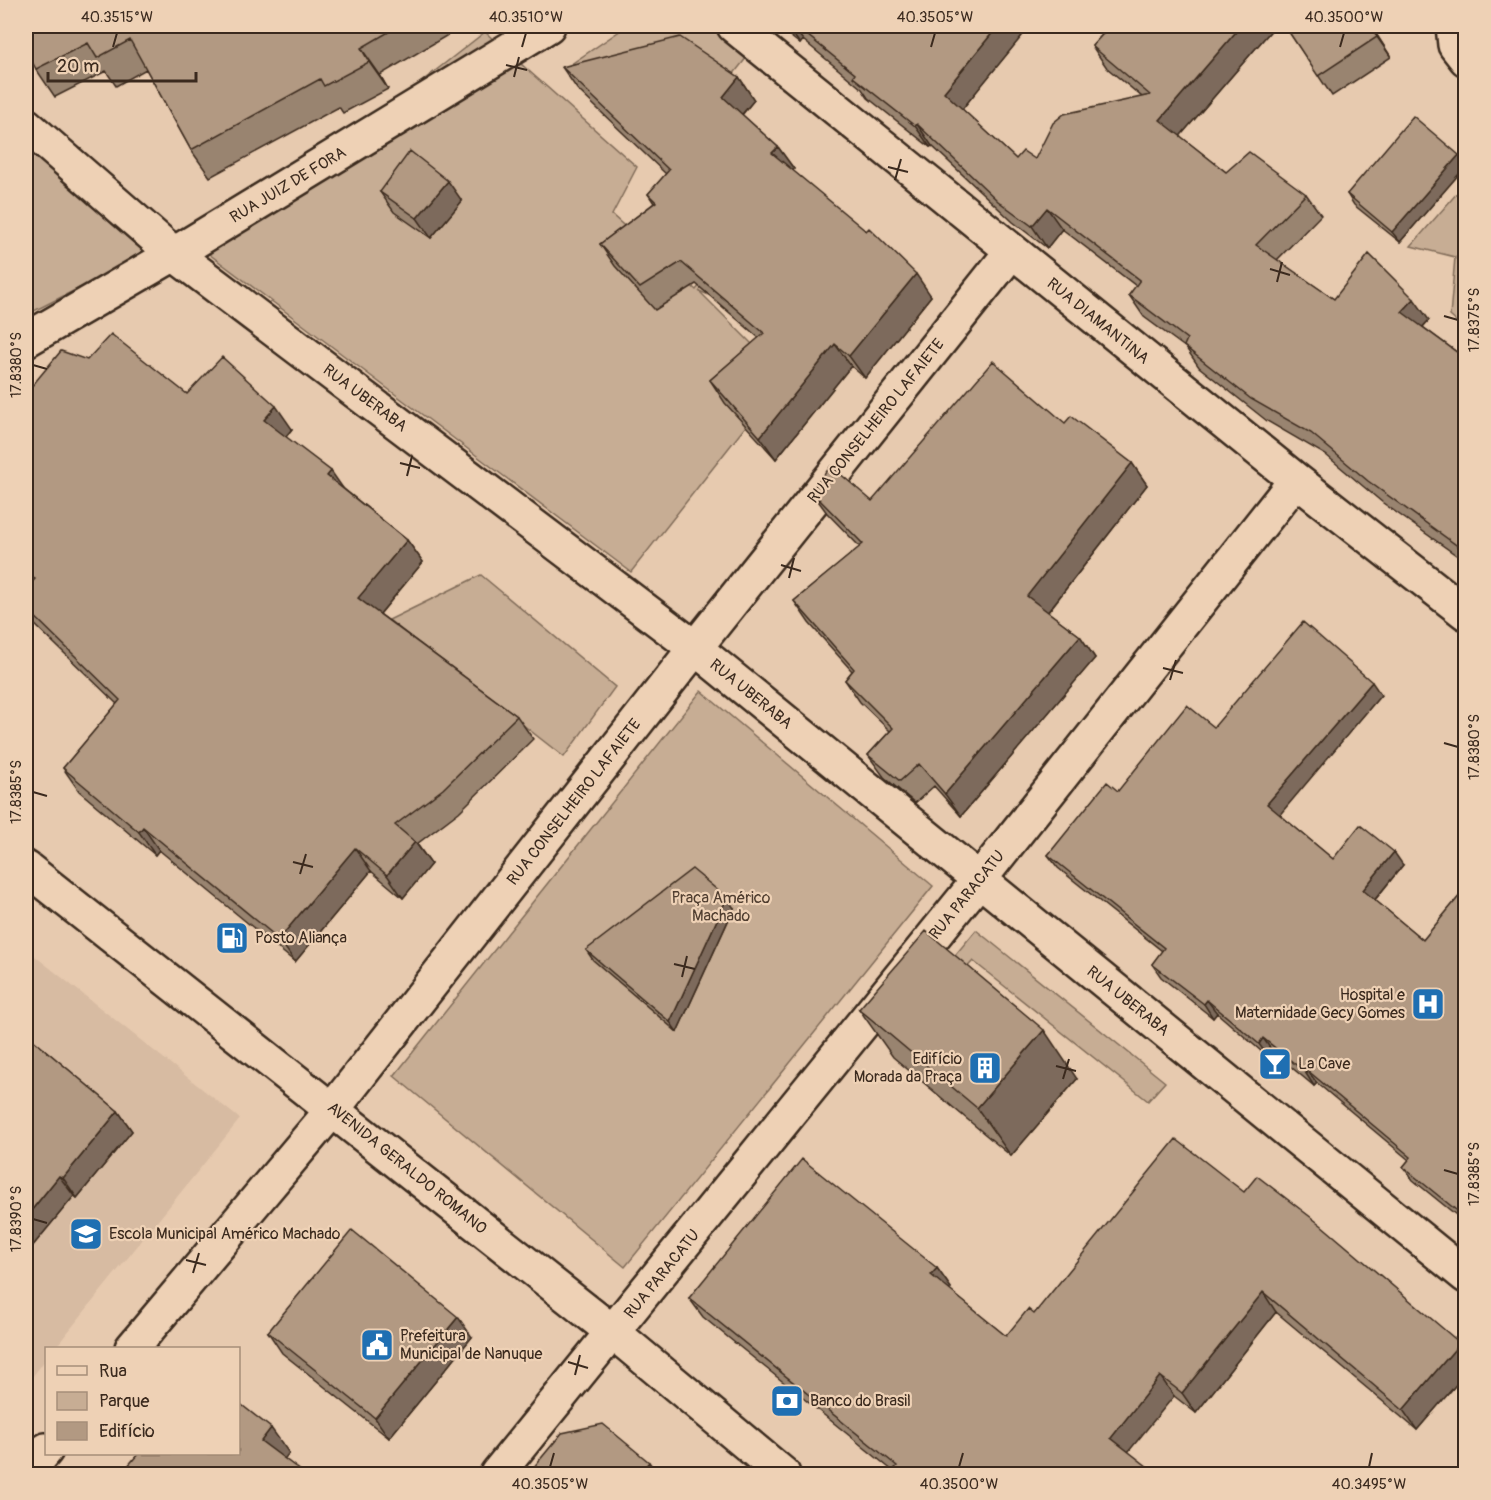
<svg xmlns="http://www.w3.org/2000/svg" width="1491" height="1500" font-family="Pangolin,sans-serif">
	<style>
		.built { fill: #d7bba2 }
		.green { fill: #c7ad94; stroke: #816c59; stroke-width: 1.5 }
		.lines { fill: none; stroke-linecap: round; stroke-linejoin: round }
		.minor-casing { stroke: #3b2a1e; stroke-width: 38 }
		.major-casing { stroke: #3b2a1e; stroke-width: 38 }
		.minor { stroke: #eed1b5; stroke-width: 33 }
		.major { stroke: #eed1b5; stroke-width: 33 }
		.wall { fill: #998470; stroke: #3b2a1e; stroke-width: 1.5 }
		.shaded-wall { fill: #7d6b5b; stroke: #3b2a1e; stroke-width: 1.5 }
		.building { fill: #b29982; stroke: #3b2a1e; stroke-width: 1.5 }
		.ticks { fill: none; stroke: #3b2a1e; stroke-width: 2 }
		.labels { text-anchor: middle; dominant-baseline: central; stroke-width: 4.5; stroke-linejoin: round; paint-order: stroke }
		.street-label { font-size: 16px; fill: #3b2a1e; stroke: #eed1b5 }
		.park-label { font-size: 16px; fill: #503e30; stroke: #eed1b5 }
		.poi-label { font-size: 16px; fill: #3b2a1e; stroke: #eed1b5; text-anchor: start }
		.neatline { fill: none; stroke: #3b2a1e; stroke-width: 2 }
		.ticks-label { font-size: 15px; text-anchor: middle; fill: #3b2a1e }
	</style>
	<rect width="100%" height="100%" fill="#e7caaf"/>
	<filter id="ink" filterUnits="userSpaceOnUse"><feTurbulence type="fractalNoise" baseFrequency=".0167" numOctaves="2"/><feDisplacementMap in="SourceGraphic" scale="12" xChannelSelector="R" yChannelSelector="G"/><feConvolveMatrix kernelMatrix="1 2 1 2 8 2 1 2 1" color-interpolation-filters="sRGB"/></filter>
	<g filter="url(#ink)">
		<path class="built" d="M 26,949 L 240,1119 L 55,1348 L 46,1348 L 46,1359 L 26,1385 Z"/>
		<path class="green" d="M 627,26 L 710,26 L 747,57 L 728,81 L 567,67 Z
			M 485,32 L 637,167 L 612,215 L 696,290 L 769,196 L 741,308 L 699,291 L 771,363 L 725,402 L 746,426 L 631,572 L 205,251 Z
			M 26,149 L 152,251 L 26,315 Z
			M 1465,184 L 1465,329 L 1450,316 L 1455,257 L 1411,246 Z
			M 481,575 L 615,687 L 564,757 L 389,620 Z
			M 701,691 L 933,886 L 625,1267 L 394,1076 Z
			M 976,930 L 1165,1082 L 1148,1101 L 973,961 L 933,1003 L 922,995 Z"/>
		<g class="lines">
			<defs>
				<path id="minor" d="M 734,26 L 1296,480 L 1466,613
					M 1453,26 L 1455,45 L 1466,59
					M 26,125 L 174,254 L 695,648 L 1466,1276
					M 26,340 L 174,254 L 548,26
					M 132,1348 L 333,1109 L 695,648 L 1012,251
					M 26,1474 L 46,1450
					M 497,1474 L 979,880 L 1296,480"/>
				<path id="major" d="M 26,868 L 614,1333 L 783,1474"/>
			</defs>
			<use href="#minor" class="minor-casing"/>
			<use href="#major" class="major-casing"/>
			<use href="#minor" class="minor"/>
			<use href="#major" class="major"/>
		</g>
		<path class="wall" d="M 26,26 L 463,26 L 380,75 L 388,89 L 343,113 L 339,107 L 210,177 L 191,150 L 146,69 L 116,86 L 106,71 L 55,97 L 36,69 Z
			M 777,26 L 1030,26 L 962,109 L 1016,159 L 1035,159 L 1142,97 L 1107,68 L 1092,46 L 1110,26 L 1273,26 L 1274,27 L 1180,136 L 1226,172 L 1306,194 L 1321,215 L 1277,260 L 1334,299 L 1429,320 L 1423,327 L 1466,359 L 1466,562 L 1383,503 L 1326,455 L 1267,421 L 1199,367 L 1186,348 L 1144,317 L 1129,295 L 1136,286 L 1062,229 L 1047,248 L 1013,222 L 932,146 L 930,147 L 868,98 L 862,89 L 803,40 L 800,44 Z
			M 1285,26 L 1371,26 L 1391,57 L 1332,96 Z
			M 562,67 L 739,77 L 754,100 L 742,115 L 778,147 L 794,169 L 792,170 L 931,296 L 865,378 L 851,366 L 776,459 L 725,403 L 710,380 L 759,338 L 696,284 L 655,310 L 615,266 L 600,244 L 654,203 L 648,194 L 666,174 L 577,89 Z
			M 1459,155 L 1466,165 L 1466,166 L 1400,242 L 1354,205 L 1347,194 Z
			M 380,192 L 462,201 L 431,238 L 394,212 Z
			M 26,393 L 187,394 L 292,429 L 286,437 L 344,489 L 407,540 L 423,562 L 380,614 L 517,716 L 533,739 L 459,812 L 417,844 L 431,864 L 403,898 L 371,871 L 295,962 L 159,850 L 155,855 L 79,791 L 63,768 L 117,704 L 30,620 L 26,613 L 26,588 L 30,584 L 26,580 Z
			M 1065,423 L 1132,463 L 1147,485 L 1048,612 L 1080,636 L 1095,658 L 961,816 L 934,786 L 915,803 L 884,777 L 868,755 L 890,731 L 860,702 L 845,680 L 852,671 L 809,623 L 794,601 L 860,547 L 827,513 L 811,491 L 872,501 Z
			M 1381,695 L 1279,814 L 1333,859 L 1403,865 L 1375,900 L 1423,940 L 1466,888 L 1466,1223 L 1413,1180 L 1403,1167 L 1409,1160 L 1317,1083 L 1314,1086 L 1273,1052 L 1268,1057 L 1217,1013 L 1213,1018 L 1161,977 L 1152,964 L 1162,951 L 1058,868 L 1048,855 L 1118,791 L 1214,727 Z
			M 734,908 L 677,1032 L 593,960 L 586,950 Z
			M 859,1009 L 1077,1079 L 1011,1156 L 893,1057 Z
			M 26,1034 L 118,1111 L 132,1131 L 77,1198 L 74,1196 L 26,1254 Z
			M 1244,1192 L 1460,1343 L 1466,1350 L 1466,1373 L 1417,1430 L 1276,1312 L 1196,1413 L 1174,1396 L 893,1471 L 703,1317 L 689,1298 L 937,1268 L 951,1288 L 949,1290 L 1006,1336 L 1034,1314 Z
			M 268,1332 L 472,1337 L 389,1438 L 282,1353 Z"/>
		<path class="shaded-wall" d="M 787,26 L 792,26 L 803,40 L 800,44 Z
			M 998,26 L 1030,26 L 959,113 L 944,92 Z
			M 1241,26 L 1273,26 L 1274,27 L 1175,142 L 1160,120 Z
			M 1370,26 L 1371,26 L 1391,57 L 1377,37 Z
			M 361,48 L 380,75 L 388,89 L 369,62 Z
			M 739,77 L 754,100 L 738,119 L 723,97 Z
			M 917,124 L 932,146 L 930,147 L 915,126 Z
			M 778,147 L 794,169 L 788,176 L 772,153 Z
			M 1459,155 L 1466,165 L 1466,166 L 1400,242 L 1392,232 Z
			M 448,181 L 462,201 L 431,238 L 417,218 Z
			M 1047,208 L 1062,229 L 1047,248 L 1032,226 Z
			M 916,274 L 931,296 L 865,378 L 849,356 Z
			M 1414,299 L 1429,320 L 1417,333 L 1402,312 Z
			M 835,344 L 851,366 L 776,459 L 760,437 Z
			M 276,406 L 292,429 L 280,443 L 264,420 Z
			M 1132,463 L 1147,485 L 1043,618 L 1027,596 Z
			M 331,471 L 347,494 L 327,476 Z
			M 407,540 L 423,562 L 374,621 L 358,598 Z
			M 1080,636 L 1095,658 L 961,816 L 945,794 Z
			M 1372,682 L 1381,695 L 1277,818 L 1267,804 Z
			M 143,827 L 159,850 L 155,855 L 139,832 Z
			M 415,842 L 431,864 L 403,898 L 387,875 Z
			M 355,848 L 371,871 L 295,962 L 279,939 Z
			M 1394,852 L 1403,865 L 1372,903 L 1363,890 Z
			M 727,898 L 734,908 L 677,1032 L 670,1022 Z
			M 1207,1000 L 1217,1013 L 1213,1018 L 1204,1004 Z
			M 1044,1030 L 1077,1079 L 1011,1156 L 977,1108 Z
			M 1263,1038 L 1273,1052 L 1268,1057 L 1259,1044 Z
			M 1307,1070 L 1317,1083 L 1314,1086 L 1305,1072 Z
			M 118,1111 L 132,1131 L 77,1198 L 63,1178 Z
			M 59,1176 L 74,1196 L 26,1254 L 26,1217 Z
			M 937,1268 L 951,1288 L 945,1295 L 931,1275 Z
			M 1263,1292 L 1276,1312 L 1196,1413 L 1182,1393 Z
			M 458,1317 L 472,1337 L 389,1438 L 375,1418 Z
			M 1460,1343 L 1466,1350 L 1466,1373 L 1417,1430 L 1403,1410 Z
			M 1160,1376 L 1174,1396 L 1124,1457 L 1111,1438 Z
			M 271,1428 L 289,1453 L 279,1466 L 261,1441 Z
			M 649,1462 L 658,1474 L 639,1474 Z"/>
		<path class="building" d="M 26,26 L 399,26 L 361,48 L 369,62 L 324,86 L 320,79 L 191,150 L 130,40 L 97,58 L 88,43 L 36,69 L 26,51 Z
			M 796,26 L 998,26 L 944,92 L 1016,159 L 1023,151 L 1035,159 L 1053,123 L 1064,114 L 1150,95 L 1092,46 L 1110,26 L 1241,26 L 1160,120 L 1226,172 L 1249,152 L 1306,194 L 1256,245 L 1334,299 L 1369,254 L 1414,299 L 1402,312 L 1466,359 L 1466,552 L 1368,481 L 1311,433 L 1251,399 L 1184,346 L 1187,339 L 1129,295 L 1140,280 L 1047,208 L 1032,226 L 998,201 L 917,124 L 915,126 L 853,77 L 855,74 Z
			M 1285,26 L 1370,26 L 1377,37 L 1318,76 Z
			M 680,37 L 739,77 L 723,97 L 778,147 L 772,153 L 866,231 L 869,228 L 916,274 L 849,356 L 835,344 L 760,437 L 710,380 L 764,333 L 681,262 L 640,288 L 600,244 L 656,202 L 648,194 L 669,170 L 562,67 Z
			M 1413,116 L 1459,155 L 1392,232 L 1347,194 Z
			M 410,151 L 448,181 L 417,218 L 380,192 Z
			M 111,334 L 187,394 L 222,357 L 276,406 L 264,420 L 331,471 L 327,476 L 407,540 L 358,598 L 517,716 L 443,789 L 395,825 L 415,842 L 387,875 L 355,848 L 279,939 L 143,827 L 139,832 L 63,768 L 120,700 L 26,608 L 26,588 L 35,579 L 26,571 L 26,393 L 61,351 L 87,360 Z
			M 993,361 L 1065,423 L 1071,416 L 1132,463 L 1027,596 L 1080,636 L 945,794 L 919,764 L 900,781 L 868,755 L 893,728 L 845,680 L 854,669 L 794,601 L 863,544 L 811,491 L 831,466 L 872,501 Z
			M 1303,622 L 1372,682 L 1267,804 L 1333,859 L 1360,825 L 1394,852 L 1363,890 L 1423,940 L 1466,888 L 1466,1218 L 1403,1167 L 1411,1157 L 1307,1070 L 1305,1072 L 1263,1038 L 1259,1044 L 1207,1000 L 1204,1004 L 1152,964 L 1164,948 L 1048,855 L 1107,782 L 1118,791 L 1187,705 L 1214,727 Z
			M 692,869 L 727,898 L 670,1022 L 586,950 Z
			M 926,931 L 1044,1030 L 977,1108 L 859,1009 Z
			M 26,1034 L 118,1111 L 63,1178 L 59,1176 L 26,1217 Z
			M 1176,1139 L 1244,1192 L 1257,1176 L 1321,1225 L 1460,1343 L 1403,1410 L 1263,1292 L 1182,1393 L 1160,1376 L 1111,1438 L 1157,1474 L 890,1474 L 897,1466 L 689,1298 L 802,1159 L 937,1268 L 931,1275 L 1006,1336 L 1028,1309 L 1034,1314 Z
			M 352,1230 L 458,1317 L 375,1418 L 268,1332 Z
			M 238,1402 L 271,1428 L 261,1441 L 305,1474 L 121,1474 L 138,1454 L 238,1454 Z
			M 603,1424 L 649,1462 L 639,1474 L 528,1474 L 562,1433 Z"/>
	</g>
	<path class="ticks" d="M 113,47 L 117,33M 522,47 L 526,33M 931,47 L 935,33M 1340,47 L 1344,33M 506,65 L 527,70M 514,77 L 519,57M 888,167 L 908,172M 895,180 L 901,159M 1270,269 L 1290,275M 1277,282 L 1282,262M 1444,316 L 1458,320M 33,365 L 47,369M 400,463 L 420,468M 407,476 L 412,456M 781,565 L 801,571M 789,578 L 794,558M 1163,668 L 1183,673M 1170,680 L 1176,660M 1444,743 L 1458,747M 33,792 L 47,796M 293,862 L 313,867M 300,874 L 306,854M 674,964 L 695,969M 682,977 L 687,956M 1056,1066 L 1076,1071M 1063,1079 L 1069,1059M 1444,1170 L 1458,1174M 33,1219 L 47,1223M 186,1260 L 206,1265M 193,1273 L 199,1253M 568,1362 L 588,1368M 575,1375 L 580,1355M 550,1467 L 554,1453M 959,1467 L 963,1453M 1369,1467 L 1372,1453"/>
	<defs>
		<symbol id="fuel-square" viewBox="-11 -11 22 22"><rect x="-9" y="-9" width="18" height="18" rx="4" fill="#1f6fb2" stroke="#eed1b5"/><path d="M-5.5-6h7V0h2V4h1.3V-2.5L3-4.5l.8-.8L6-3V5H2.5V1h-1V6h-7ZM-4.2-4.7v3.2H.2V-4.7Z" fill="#fff"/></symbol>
		<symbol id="hospital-square" viewBox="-11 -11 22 22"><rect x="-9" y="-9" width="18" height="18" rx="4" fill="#1f6fb2" stroke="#eed1b5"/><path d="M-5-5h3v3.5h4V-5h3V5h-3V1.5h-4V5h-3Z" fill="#fff"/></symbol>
		<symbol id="bar-square" viewBox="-11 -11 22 22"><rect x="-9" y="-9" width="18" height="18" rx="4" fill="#1f6fb2" stroke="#eed1b5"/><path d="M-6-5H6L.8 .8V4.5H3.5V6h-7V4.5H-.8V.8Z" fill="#fff"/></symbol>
		<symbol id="building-square" viewBox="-11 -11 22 22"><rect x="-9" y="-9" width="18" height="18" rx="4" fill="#1f6fb2" stroke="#eed1b5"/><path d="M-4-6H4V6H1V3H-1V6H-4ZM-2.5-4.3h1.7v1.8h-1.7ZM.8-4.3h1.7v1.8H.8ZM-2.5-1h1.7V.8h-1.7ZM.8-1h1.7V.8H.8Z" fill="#fff"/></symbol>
		<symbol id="school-square" viewBox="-11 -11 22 22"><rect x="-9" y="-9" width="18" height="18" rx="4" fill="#1f6fb2" stroke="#eed1b5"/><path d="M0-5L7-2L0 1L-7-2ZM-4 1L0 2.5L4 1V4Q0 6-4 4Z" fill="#fff"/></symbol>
		<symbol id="civic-square" viewBox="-11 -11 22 22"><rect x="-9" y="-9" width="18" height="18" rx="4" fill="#1f6fb2" stroke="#eed1b5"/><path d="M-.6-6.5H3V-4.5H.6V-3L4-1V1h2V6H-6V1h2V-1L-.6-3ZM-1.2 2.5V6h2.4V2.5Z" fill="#fff"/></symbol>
		<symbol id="bank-square" viewBox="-11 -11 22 22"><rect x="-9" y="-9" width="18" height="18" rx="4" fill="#1f6fb2" stroke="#eed1b5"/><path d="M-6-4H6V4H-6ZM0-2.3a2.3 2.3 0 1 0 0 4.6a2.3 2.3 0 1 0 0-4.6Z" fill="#fff"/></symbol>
	</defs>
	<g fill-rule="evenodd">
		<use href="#fuel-square" x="213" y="919" width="38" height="38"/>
		<use href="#hospital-square" x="1409" y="985" width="38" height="38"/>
		<use href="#bar-square" x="1256" y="1045" width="38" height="38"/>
		<use href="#building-square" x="966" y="1049" width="38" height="38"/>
		<use href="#school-square" x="67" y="1215" width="38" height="38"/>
		<use href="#civic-square" x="358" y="1326" width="38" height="38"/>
		<use href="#bank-square" x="768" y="1382" width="38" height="38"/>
	</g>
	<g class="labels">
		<g class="street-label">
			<text transform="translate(288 185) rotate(-31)">RUA JUIZ DE FORA</text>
			<text transform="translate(1098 321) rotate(39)">RUA DIAMANTINA</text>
			<text transform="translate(365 398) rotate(37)">RUA UBERABA</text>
			<text transform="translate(876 421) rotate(-51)">RUA CONSELHEIRO LAFAIETE</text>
			<text transform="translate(751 694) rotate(39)">RUA UBERABA</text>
			<text transform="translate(574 802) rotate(-52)">RUA CONSELHEIRO LAFAIETE</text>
			<text transform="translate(967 895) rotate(-51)">RUA PARACATU</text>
			<text transform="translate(1128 1001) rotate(39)">RUA UBERABA</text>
			<text transform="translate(407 1168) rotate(39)">AVENIDA GERALDO ROMANO</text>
			<text transform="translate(662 1274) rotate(-51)">RUA PARACATU</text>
		</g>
		<g class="park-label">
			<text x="721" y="898">Praça Américo<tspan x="721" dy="18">Machado</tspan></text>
		</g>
		<g class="poi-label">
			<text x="255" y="938">Posto Aliança</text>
			<text x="1405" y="995" text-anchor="end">Hospital e<tspan x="1405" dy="18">Maternidade Gecy Gomes</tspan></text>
			<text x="962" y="1059" text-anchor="end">Edifício<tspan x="962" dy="18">Morada da Praça</tspan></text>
			<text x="1298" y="1064">La Cave</text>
			<text x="109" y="1234">Escola Municipal Américo Machado</text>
			<text x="400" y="1336">Prefeitura<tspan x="400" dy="18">Municipal de Nanuque</tspan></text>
			<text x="810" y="1401">Banco do Brasil</text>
		</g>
	</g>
	<rect width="1491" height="1500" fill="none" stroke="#eed1b5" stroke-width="66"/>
	<rect x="45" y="1347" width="195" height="108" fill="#eed1b5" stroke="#a68e79" stroke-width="1.5"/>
	<rect x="57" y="1366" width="30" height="9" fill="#eed1b5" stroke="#a68e79" stroke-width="1.5"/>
	<text x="99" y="1377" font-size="18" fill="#3b2a1e">Rua</text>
	<rect x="57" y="1392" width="30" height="18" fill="#c7ad94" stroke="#a68e79" stroke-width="1.5"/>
	<text x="99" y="1407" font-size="18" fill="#3b2a1e">Parque</text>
	<rect x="57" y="1422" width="30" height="18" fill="#b29982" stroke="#a68e79" stroke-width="1.5"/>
	<text x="99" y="1437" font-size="18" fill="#3b2a1e">Edifício</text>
	<path d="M48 72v9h148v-9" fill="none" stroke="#3b2a1e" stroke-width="3"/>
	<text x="57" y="72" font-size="18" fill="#3b2a1e" stroke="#eed1b5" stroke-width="4.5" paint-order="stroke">20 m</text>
	<rect x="33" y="33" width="1425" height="1434" class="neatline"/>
	<g class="ticks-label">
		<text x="117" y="22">40.3515°W</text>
		<text x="526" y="22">40.3510°W</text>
		<text x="935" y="22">40.3505°W</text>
		<text x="1344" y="22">40.3500°W</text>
		<text transform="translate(1474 320) rotate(-90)" y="5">17.8375°S</text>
		<text transform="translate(16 365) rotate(-90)" y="5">17.8380°S</text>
		<text transform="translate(1474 747) rotate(-90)" y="5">17.8380°S</text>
		<text transform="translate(16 792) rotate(-90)" y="5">17.8385°S</text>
		<text transform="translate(1474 1174) rotate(-90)" y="5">17.8385°S</text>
		<text transform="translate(16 1219) rotate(-90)" y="5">17.8390°S</text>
		<text x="550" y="1489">40.3505°W</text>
		<text x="959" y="1489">40.3500°W</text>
		<text x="1369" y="1489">40.3495°W</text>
	</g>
</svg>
